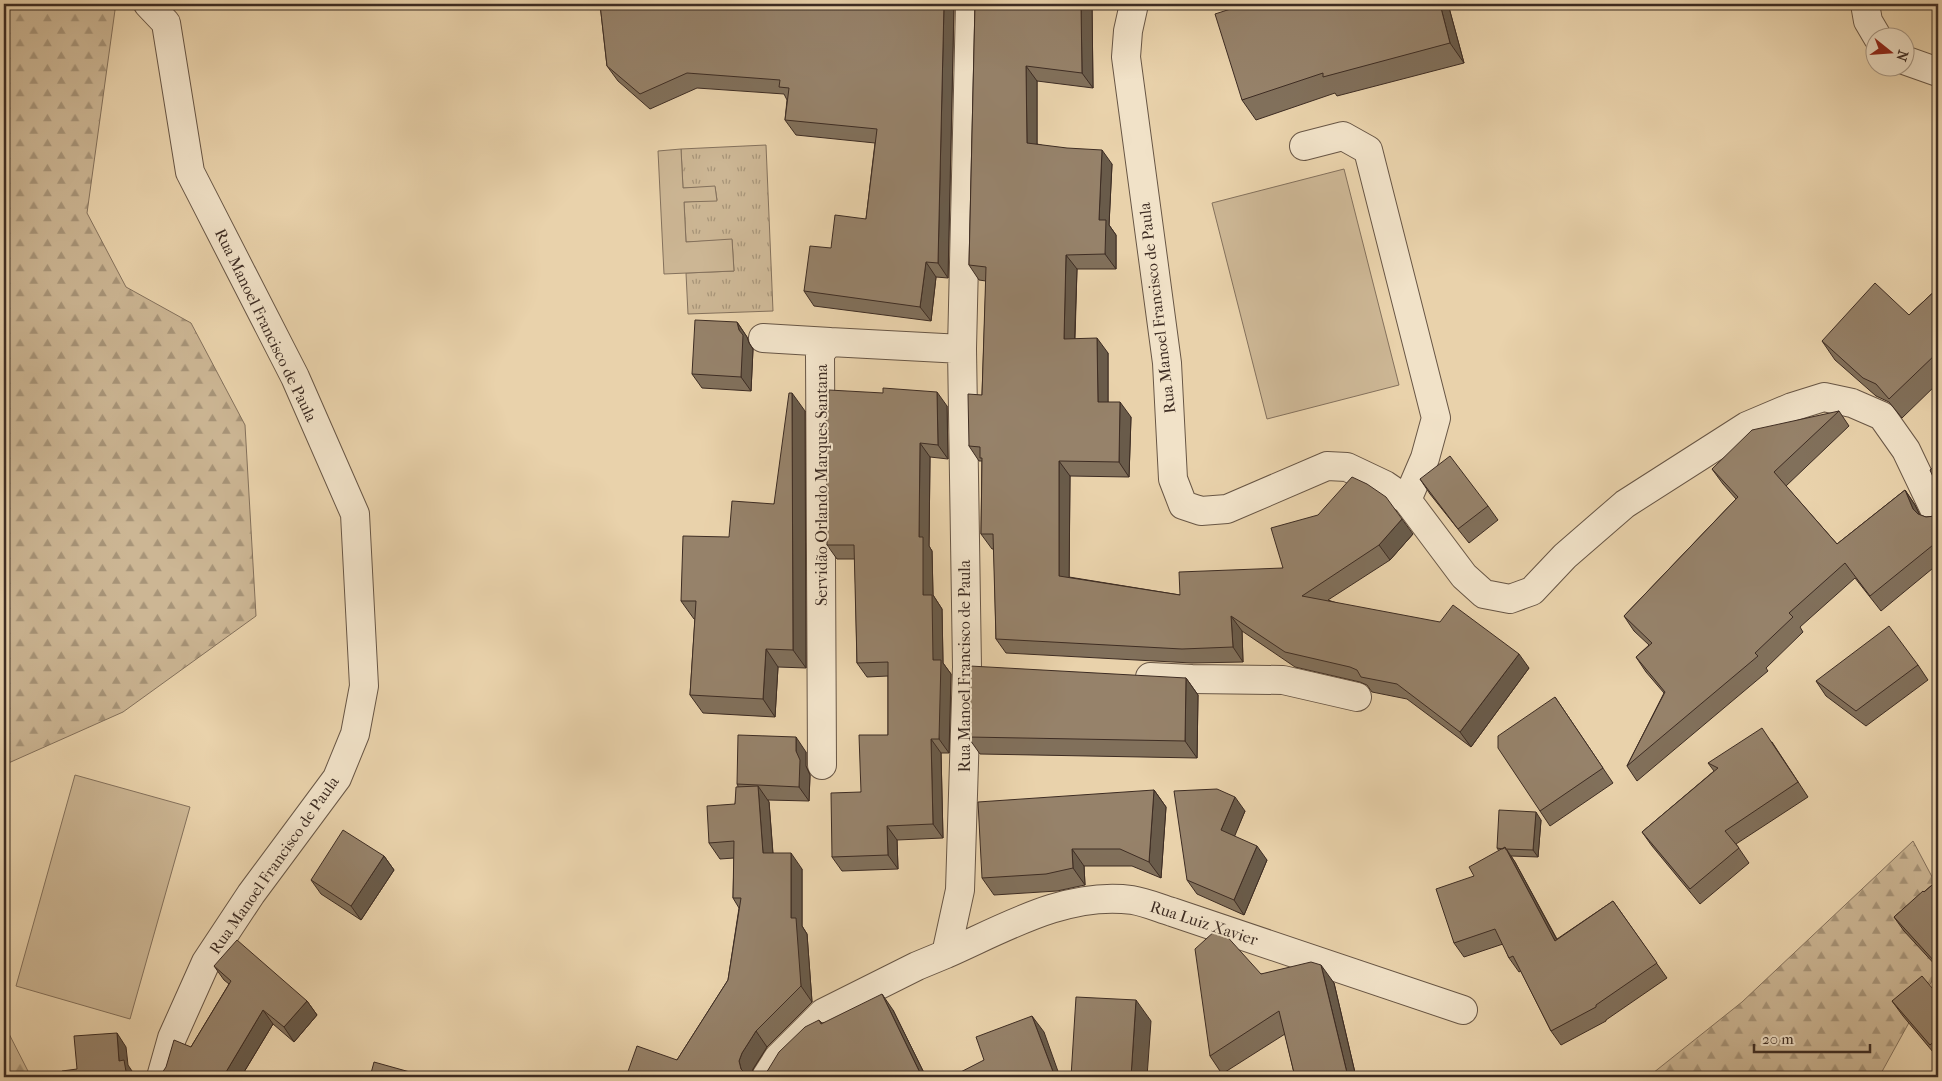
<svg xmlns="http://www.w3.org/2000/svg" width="1942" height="1081" font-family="'IM FELL French Canon',serif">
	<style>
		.grass { fill: url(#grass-tufts); stroke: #84715c }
		.forest { fill: url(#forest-firs); stroke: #84715c }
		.green { fill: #ccb694; stroke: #84715c }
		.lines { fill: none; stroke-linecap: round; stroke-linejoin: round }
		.minor-casing { stroke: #685645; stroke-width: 30 }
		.minor { stroke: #f1e2c8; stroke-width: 28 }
		.wall { fill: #81705b; stroke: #3d2c23 }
		.shaded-wall { fill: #695b4a; stroke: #3d2c23 }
		.building { fill: #96826a; stroke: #3d2c23 }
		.labels { text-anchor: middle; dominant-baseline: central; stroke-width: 4; stroke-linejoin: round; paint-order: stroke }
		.street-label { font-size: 16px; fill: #3d2c23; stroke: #f1e2c8 }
	</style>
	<defs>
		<pattern id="grass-tufts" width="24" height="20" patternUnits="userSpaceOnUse" patternTransform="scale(1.25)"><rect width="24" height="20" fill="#ccb694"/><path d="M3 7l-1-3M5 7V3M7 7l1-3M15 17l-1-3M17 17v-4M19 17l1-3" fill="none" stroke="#a79478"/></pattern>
		<pattern id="forest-firs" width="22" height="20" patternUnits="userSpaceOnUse" patternTransform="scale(1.25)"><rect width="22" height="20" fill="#ccb694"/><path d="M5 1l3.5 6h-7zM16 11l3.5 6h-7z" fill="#a79478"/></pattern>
	</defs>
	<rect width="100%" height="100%" fill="#e9d2ab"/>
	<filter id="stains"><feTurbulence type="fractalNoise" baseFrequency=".004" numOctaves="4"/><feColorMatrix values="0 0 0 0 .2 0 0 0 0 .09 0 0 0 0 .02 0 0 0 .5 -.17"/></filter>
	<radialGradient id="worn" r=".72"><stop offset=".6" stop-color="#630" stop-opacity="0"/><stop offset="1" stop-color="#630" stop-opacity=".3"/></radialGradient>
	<path class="grass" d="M 766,145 L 773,311 L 688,314 L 686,273 L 734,271 L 732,240 L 686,242 L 684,202 L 717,200 L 715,187 L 683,188 L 681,149 Z"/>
	<path class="forest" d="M 4,4 L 110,4 L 115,10 L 87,213 L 126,287 L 191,323 L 245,425 L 256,616 L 123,712 L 4,765 Z
		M 1913,841 L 1938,888 L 1938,970 L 1879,1077 L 1648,1077 L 1742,1002 Z
		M 4,1024 L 31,1077 L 4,1077 Z"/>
	<path class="green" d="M 681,149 L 683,188 L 715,186 L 717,201 L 684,202 L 686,242 L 732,239 L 734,271 L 664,274 L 658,151 Z
		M 1344,169 L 1399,385 L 1267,419 L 1212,203 Z
		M 75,775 L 190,807 L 130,1019 L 16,986 Z"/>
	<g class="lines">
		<defs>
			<path id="minor" d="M 148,4 L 166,23 L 190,172 L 295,377 L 355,514 L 364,686 L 355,734 L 337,778 L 251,894 L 206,962 L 172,1038 L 161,1077
				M 1134,4 L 1128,31 L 1126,57 L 1167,363 L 1173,479 L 1183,505 L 1201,511 L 1227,509 L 1327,466 L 1347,467 L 1385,485 L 1407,500 L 1464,576 L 1484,594 L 1510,599 L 1532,591 L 1565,556 L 1625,504 L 1747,426 L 1792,407 L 1824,397 L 1852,403 L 1882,416 L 1906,450 L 1938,517
				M 1865,4 L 1868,21 L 1878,38
				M 1904,60 L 1938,72
				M 1304,146 L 1343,136 L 1368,150 L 1436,418 L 1425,458 L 1407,500
				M 763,338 L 830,342
				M 1150,677 L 1192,679 L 1283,680 L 1357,697
				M 822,765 L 820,353 L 830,342 L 962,349
				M 946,954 C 1003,929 1066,891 1132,900 C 1145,902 1159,908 1172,912 L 1463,1010
				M 766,1077 L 778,1058 L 823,1013 L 917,966 L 946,954 L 960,890 L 967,667 L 962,349 L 970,4"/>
		</defs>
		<use href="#minor" class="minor-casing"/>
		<use href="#minor" class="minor"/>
	</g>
	<path class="wall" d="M 600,4 L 954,4 L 948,278 L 936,277 L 931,321 L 814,306 L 804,291 L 831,248 L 866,219 L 875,143 L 796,135 L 785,120 L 787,100 L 784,94 L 697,88 L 650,109 L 618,81 L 607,66 Z
		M 975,4 L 1092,6 L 1093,88 L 1037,81 L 1037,144 L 1112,164 L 1109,225 L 1116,235 L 1116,269 L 1077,269 L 1075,339 L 1108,353 L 1108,402 L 1131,417 L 1129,477 L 1070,476 L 1069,577 L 1180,595 L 1413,534 L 1390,560 L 1328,600 L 1529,668 L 1471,747 L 1407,699 L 1372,692 L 1367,685 L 1360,682 L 1295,667 L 1242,631 L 1243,662 L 1192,663 L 1006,653 L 996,639 L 994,549 L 992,549 L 981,534 L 982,461 L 979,461 L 969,446 L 982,395 L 986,281 L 979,280 L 969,265 Z
		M 1448,4 L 1464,63 L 1337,96 L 1335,93 L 1256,120 L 1242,100 Z
		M 1938,288 L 1938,383 L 1902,418 L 1889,402 L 1876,396 L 1835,360 L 1822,341 L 1909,315 Z
		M 737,322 L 747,337 L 749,343 L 753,349 L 751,391 L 702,388 L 692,374 Z
		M 883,393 L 947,406 L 948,459 L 930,457 L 929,546 L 932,551 L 933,595 L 942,609 L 943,663 L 951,674 L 949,753 L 941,753 L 943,838 L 897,840 L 898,869 L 842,871 L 832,857 L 861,792 L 888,735 L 888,676 L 867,677 L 857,663 L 855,559 L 837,559 L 827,545 Z
		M 805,411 L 806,668 L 778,667 L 775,717 L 703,713 L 690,695 L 695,619 L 694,619 L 681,601 L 729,537 L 774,504 Z
		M 1839,411 L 1849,426 L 1786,486 L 1837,544 L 1905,490 L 1915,505 L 1920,515 L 1926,517 L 1935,516 L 1938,512 L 1938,564 L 1881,611 L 1855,578 L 1800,627 L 1803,632 L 1766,668 L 1768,671 L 1637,781 L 1627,766 L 1664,693 L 1646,672 L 1636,657 L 1649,645 L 1634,631 L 1624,616 L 1736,499 L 1723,484 L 1712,469 Z
		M 1420,479 L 1488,506 L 1498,520 L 1469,543 L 1430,494 Z
		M 1918,665 L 1928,680 L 1866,726 L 1826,696 L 1816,681 Z
		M 1186,678 L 1198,695 L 1197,758 L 980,754 L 968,737 Z
		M 1555,697 L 1613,783 L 1550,826 L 1540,811 Z
		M 1772,742 L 1808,797 L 1736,844 L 1749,863 L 1700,904 L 1652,846 L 1642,832 L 1714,771 L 1708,763 Z
		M 806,752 L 806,766 L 810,775 L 809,801 L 768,800 L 769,802 L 773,853 L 802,869 L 802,926 L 807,934 L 812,1002 L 767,1047 L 753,1069 L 751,1076 L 754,1077 L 763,1075 L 819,1020 L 822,1023 L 893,1010 L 926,1077 L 626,1077 L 677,1060 L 728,980 L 739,908 L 733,898 L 734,858 L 720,859 L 709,843 L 735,804 L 738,786 L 737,784 Z
		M 1154,790 L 1166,807 L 1161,878 L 1132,866 L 1084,866 L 1085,885 L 1057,891 L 994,895 L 982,878 Z
		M 1245,811 L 1234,836 L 1267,860 L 1244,915 L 1197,894 L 1187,880 Z
		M 1541,820 L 1538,857 L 1511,856 L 1515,862 L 1557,939 L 1613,901 L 1667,978 L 1606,1020 L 1606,1021 L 1561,1045 L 1551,1031 L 1521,971 L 1519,972 L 1509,958 L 1503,944 L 1464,957 L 1454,943 L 1474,876 L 1499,851 L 1497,848 Z
		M 384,856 L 394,870 L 361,920 L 321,894 L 311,880 Z
		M 1938,880 L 1938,968 L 1904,931 L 1894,917 Z
		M 214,966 L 307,1001 L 317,1015 L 294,1042 L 273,1024 L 241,1077 L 161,1077 L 160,1076 L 191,1047 L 229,984 L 224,980 Z
		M 1261,974 L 1334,983 L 1356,1077 L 1295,1077 L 1285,1034 L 1222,1074 L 1210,1056 Z
		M 1938,995 L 1938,1058 L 1903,1016 L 1892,1001 Z"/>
	<path class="shaded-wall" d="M 944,4 L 954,4 L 948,278 L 938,263 Z
		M 1081,4 L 1092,4 L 1093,88 L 1082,73 Z
		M 1440,4 L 1448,4 L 1464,63 L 1450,43 Z
		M 1026,66 L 1037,81 L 1037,157 L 1027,143 Z
		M 1102,150 L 1112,164 L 1109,225 L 1116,235 L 1116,269 L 1105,254 L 1099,220 Z
		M 1066,255 L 1077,269 L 1074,354 L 1064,339 Z
		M 926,262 L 936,277 L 931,321 L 920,307 Z
		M 737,322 L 747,337 L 749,343 L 753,349 L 751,391 L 741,377 L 739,330 Z
		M 1097,338 L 1108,353 L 1108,417 L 1098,402 Z
		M 937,392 L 947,406 L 948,459 L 938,445 Z
		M 792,393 L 805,411 L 806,668 L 793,650 Z
		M 1120,402 L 1131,417 L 1129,477 L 1119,462 Z
		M 920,443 L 930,457 L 929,546 L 932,551 L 933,595 L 942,609 L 943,663 L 951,674 L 949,753 L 939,739 L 933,660 L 923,595 L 919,537 Z
		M 1059,461 L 1070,476 L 1069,591 L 1059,576 Z
		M 1905,490 L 1915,505 L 1924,524 L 1913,509 Z
		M 1402,519 L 1413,534 L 1390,560 L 1379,545 Z
		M 1231,616 L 1242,631 L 1243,662 L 1233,647 Z
		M 766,649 L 778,667 L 775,717 L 763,699 Z
		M 1519,654 L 1529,668 L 1471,747 L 1460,732 Z
		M 1186,678 L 1198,695 L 1197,758 L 1185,741 Z
		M 796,737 L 806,752 L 806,766 L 810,775 L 809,801 L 799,787 L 796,751 Z
		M 931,739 L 941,753 L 943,838 L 933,824 Z
		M 758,786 L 769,802 L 774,869 L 763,853 Z
		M 1154,790 L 1166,807 L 1161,878 L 1149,862 Z
		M 1235,797 L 1245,811 L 1231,845 L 1221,830 Z
		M 1536,812 L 1541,820 L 1538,857 L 1533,850 Z
		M 887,826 L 897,840 L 898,869 L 888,855 Z
		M 1257,846 L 1267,860 L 1244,915 L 1234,900 Z
		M 1505,847 L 1515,862 L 1565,955 L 1555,941 Z
		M 1072,849 L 1084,866 L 1085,885 L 1073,868 Z
		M 791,853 L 802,869 L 802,926 L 807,934 L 812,1002 L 801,986 L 791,918 Z
		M 384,856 L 394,870 L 361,920 L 351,906 Z
		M 1321,965 L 1334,983 L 1356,1077 L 1348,1077 Z
		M 882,994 L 893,1010 L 926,1077 L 922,1077 Z
		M 1136,1000 L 1151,1021 L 1147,1077 L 1131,1077 Z
		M 307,1001 L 317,1015 L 294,1042 L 284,1027 Z
		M 263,1010 L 273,1024 L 241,1077 L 223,1077 Z
		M 1032,1016 L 1044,1032 L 1060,1077 L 1055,1077 Z
		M 756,1031 L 767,1047 L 753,1069 L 751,1077 L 747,1077 L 741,1069 L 739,1061 L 742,1053 Z
		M 117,1033 L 126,1047 L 128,1065 L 134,1074 L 135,1077 L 127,1077 L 119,1061 Z"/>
	<path class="building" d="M 600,4 L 944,4 L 938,263 L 926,262 L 920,307 L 804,291 L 810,246 L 831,248 L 835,215 L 866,219 L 877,129 L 785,120 L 789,88 L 779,87 L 780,80 L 687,73 L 640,94 L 607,66 Z
		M 975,4 L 1081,4 L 1082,73 L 1026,66 L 1027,143 L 1067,148 L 1102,150 L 1099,220 L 1106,220 L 1105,254 L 1066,255 L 1064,339 L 1097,338 L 1098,402 L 1120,402 L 1119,462 L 1059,461 L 1059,576 L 1180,595 L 1179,572 L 1283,568 L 1271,528 L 1318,515 L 1352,477 L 1367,484 L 1386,497 L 1402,519 L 1379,545 L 1302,596 L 1440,622 L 1453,605 L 1519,654 L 1460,732 L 1397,684 L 1361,677 L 1357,670 L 1350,667 L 1285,652 L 1231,616 L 1233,647 L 1182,649 L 996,639 L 993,534 L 981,534 L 982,458 L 980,458 L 980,447 L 969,446 L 968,394 L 982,395 L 986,267 L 969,265 Z
		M 1246,4 L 1440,4 L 1450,43 L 1323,77 L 1323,73 L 1242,100 L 1215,14 Z
		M 1875,283 L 1909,315 L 1938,288 L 1938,352 L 1889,399 L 1876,384 L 1863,378 L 1822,341 Z
		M 695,320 L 737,322 L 739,330 L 743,335 L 741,377 L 692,374 Z
		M 883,388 L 937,392 L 938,445 L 920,443 L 919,537 L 923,537 L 923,595 L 932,595 L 933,660 L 941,660 L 939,739 L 931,739 L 933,824 L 887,826 L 888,855 L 832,857 L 831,793 L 861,792 L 859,735 L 888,735 L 888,662 L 857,663 L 854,545 L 827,545 L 826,399 L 828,400 L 829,390 L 883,393 Z
		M 789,393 L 792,393 L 793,650 L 766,649 L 763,699 L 690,695 L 696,601 L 681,601 L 683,536 L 729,537 L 732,501 L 774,504 Z
		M 1839,411 L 1774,472 L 1837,544 L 1905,490 L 1913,509 L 1918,514 L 1926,517 L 1935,516 L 1938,512 L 1938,541 L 1870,596 L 1845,563 L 1789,613 L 1793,617 L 1755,653 L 1758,656 L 1627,766 L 1665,692 L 1636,657 L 1652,643 L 1624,616 L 1738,497 L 1712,469 L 1752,430 Z
		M 1938,451 L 1938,488 L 1930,470 L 1937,464 L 1933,453 Z
		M 1450,456 L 1488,506 L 1458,529 L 1420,479 Z
		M 1889,626 L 1918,665 L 1856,711 L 1816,681 Z
		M 970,666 L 1186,678 L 1185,741 L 968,737 Z
		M 1555,697 L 1603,768 L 1540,811 L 1498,748 L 1498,736 Z
		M 1762,728 L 1798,782 L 1725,831 L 1739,848 L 1690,889 L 1642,832 L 1718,768 L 1708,763 Z
		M 738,735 L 796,737 L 796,751 L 800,760 L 799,787 L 737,784 Z
		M 758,786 L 763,853 L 791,853 L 791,918 L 796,918 L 801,986 L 756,1031 L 742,1053 L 739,1061 L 741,1069 L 746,1074 L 754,1077 L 763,1075 L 768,1070 L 779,1052 L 805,1027 L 819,1020 L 821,1024 L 882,994 L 922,1077 L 723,1077 L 720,1075 L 719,1077 L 626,1077 L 637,1046 L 677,1060 L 728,980 L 741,898 L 733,898 L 734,841 L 709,843 L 707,806 L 735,804 L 736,787 Z
		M 1217,789 L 1235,797 L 1221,830 L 1257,846 L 1234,900 L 1187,880 L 1174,791 Z
		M 1154,790 L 1149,862 L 1120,849 L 1072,849 L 1073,868 L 1046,874 L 982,878 L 978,802 Z
		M 1499,810 L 1536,812 L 1533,850 L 1505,849 L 1505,847 L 1503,849 L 1497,848 Z
		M 343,830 L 384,856 L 351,906 L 311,880 Z
		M 1505,847 L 1555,941 L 1613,901 L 1657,963 L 1596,1005 L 1596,1007 L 1551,1031 L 1513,956 L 1509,958 L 1495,929 L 1454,943 L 1436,889 L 1474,876 L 1469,867 Z
		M 1938,880 L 1938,959 L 1935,962 L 1894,917 L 1923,891 L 1924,892 Z
		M 1216,930 L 1223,932 L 1261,974 L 1311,962 L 1321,965 L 1348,1077 L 1295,1077 L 1279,1011 L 1210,1056 L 1195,949 Z
		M 237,940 L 307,1001 L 284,1027 L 263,1010 L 223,1077 L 162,1077 L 160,1076 L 166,1067 L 174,1040 L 191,1047 L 231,981 L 214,966 Z
		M 1922,976 L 1938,995 L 1938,1038 L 1930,1045 L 1892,1001 Z
		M 1076,997 L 1136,1000 L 1131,1077 L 1071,1077 Z
		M 1032,1016 L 1055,1077 L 951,1077 L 984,1060 L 976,1037 Z
		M 117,1033 L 119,1061 L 124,1060 L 127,1077 L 63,1077 L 62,1071 L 77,1069 L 74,1036 Z
		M 374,1062 L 417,1074 L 416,1077 L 370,1077 Z
		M 324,1074 L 337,1077 L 323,1077 Z"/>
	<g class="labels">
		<g class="street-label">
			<text transform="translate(1157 308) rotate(-97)">Rua Manoel Francisco de Paula</text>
			<text transform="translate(266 325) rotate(64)">Rua Manoel Francisco de Paula</text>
			<text transform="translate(821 485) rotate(-90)">Servidão Orlando Marques Santana</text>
			<text transform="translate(964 666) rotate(-90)">Rua Manoel Francisco de Paula</text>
			<text transform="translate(274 865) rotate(-55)">Rua Manoel Francisco de Paula</text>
			<text transform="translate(1204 923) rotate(18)">Rua Luiz Xavier</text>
		</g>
	</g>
	<rect width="1942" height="1081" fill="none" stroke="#e9d2ab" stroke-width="20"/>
	<rect x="5" y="5" width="1932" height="1071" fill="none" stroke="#3d2c23" stroke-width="2.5"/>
	<rect x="10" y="10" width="1922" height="1061" fill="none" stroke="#3d2c23"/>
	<g transform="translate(1890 52) rotate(107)"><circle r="24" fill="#f1e2c8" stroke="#a99986"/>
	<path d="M0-4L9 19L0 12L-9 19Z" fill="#8f2418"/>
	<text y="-8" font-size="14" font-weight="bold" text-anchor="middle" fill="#3d2c23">N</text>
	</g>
	<path d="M1754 1044v8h116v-8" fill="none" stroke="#3d2c23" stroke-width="2.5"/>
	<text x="1762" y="1044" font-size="15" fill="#3d2c23" stroke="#f1e2c8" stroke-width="4" paint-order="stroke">20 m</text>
	<rect width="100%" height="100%" filter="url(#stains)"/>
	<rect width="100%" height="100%" fill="url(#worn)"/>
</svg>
